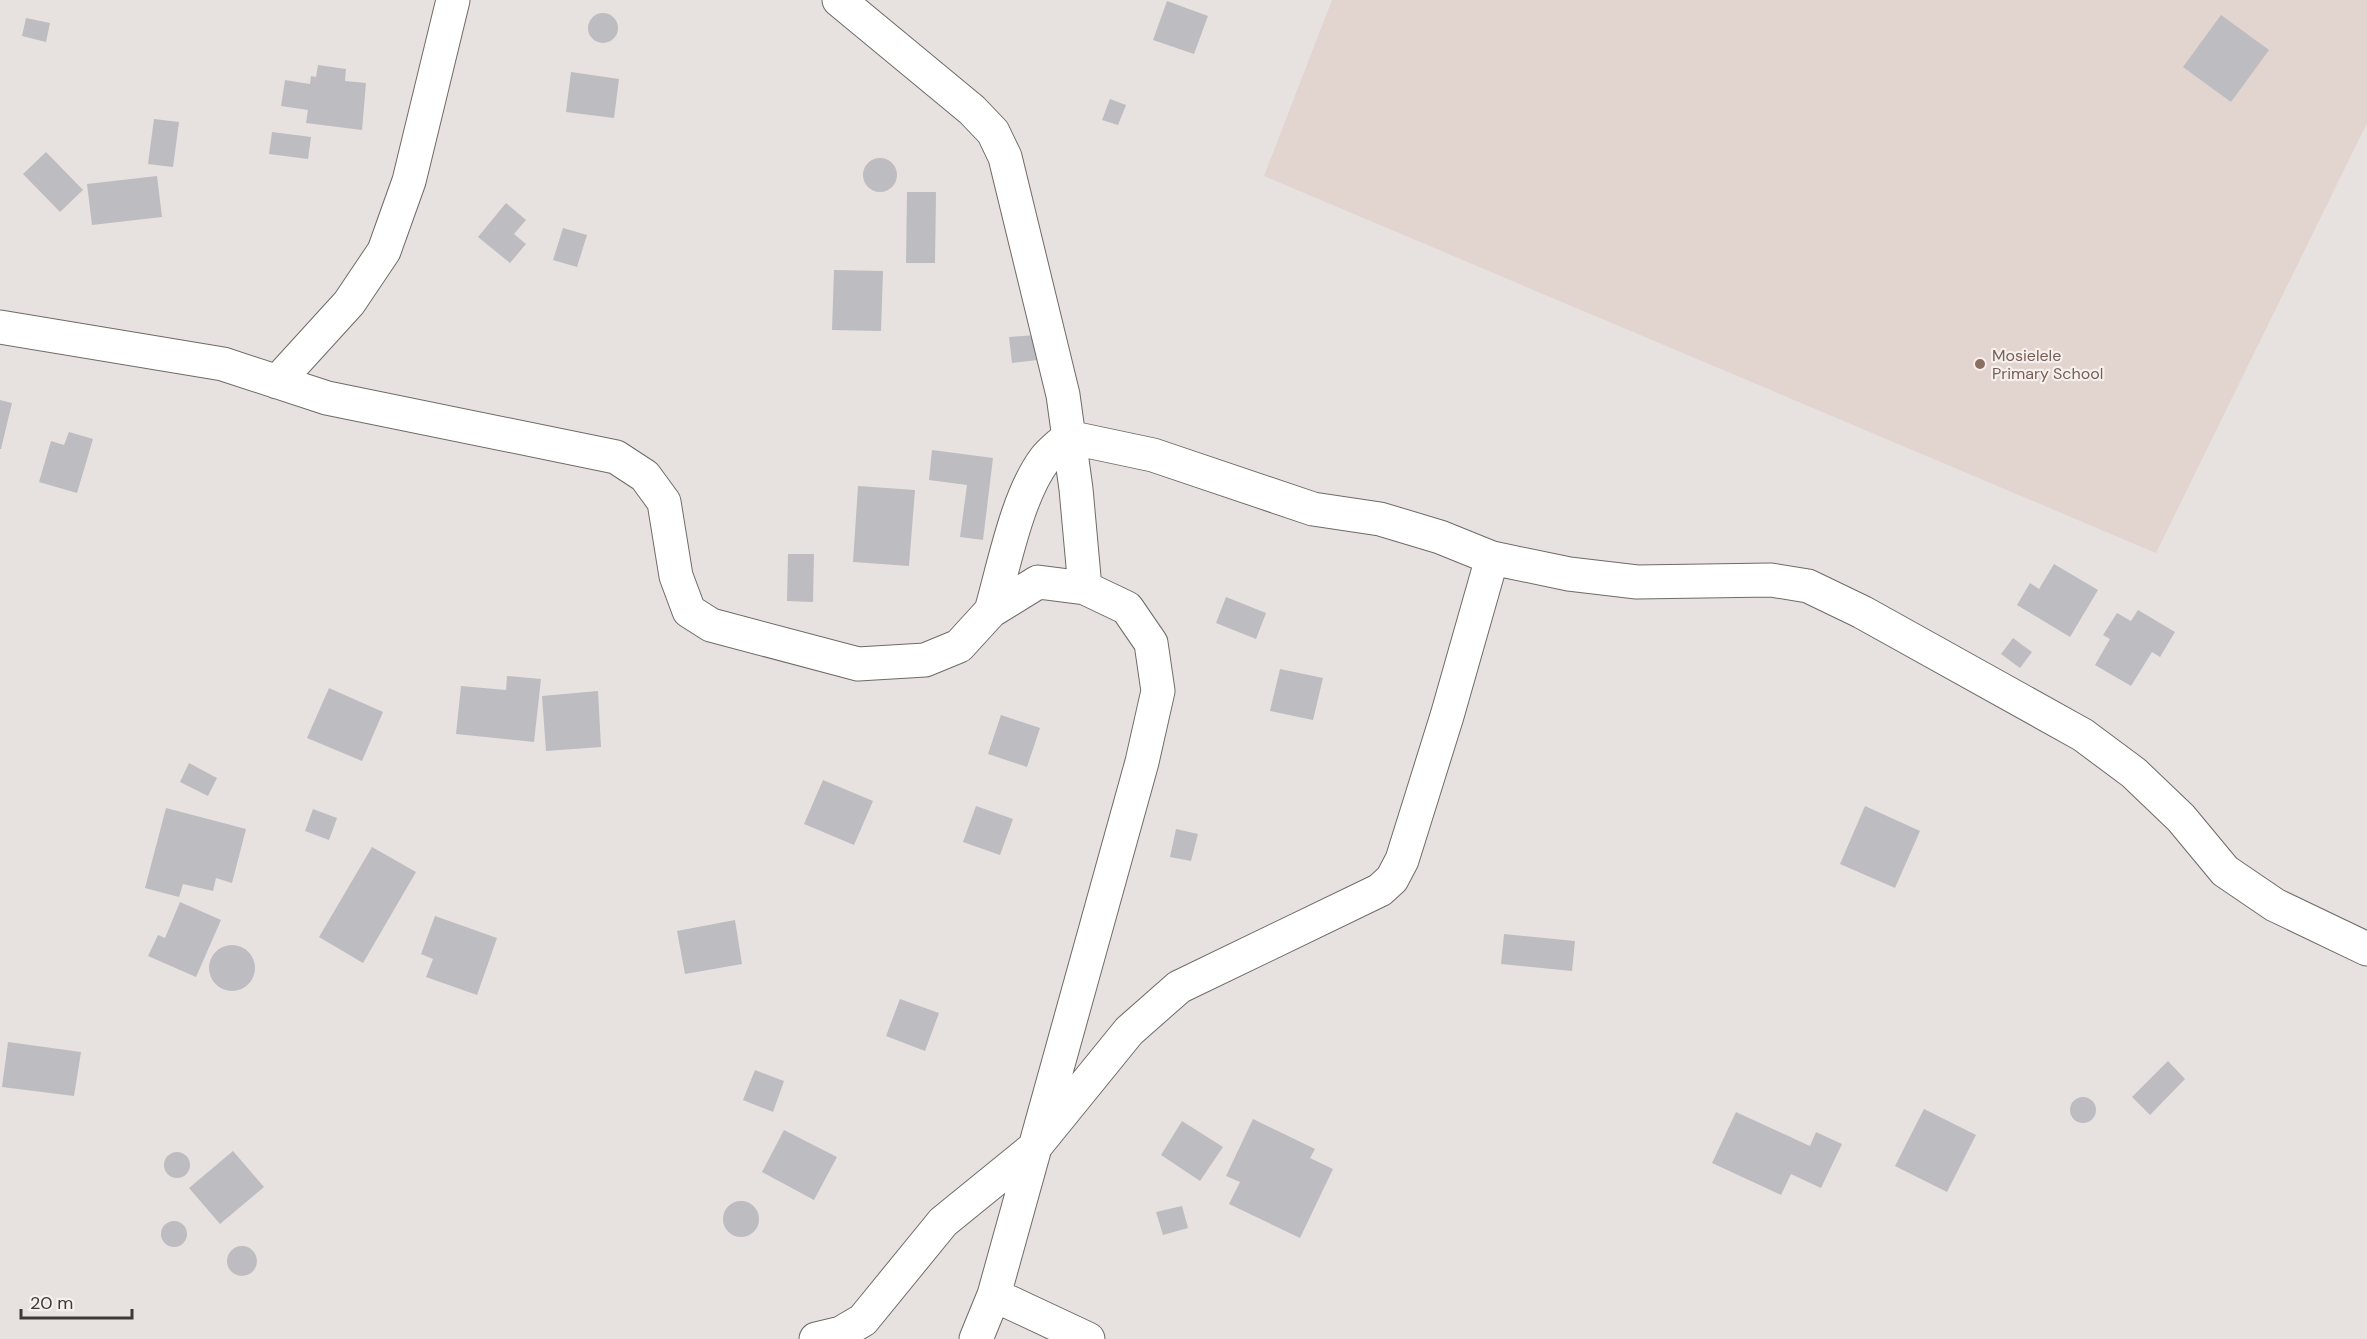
<svg xmlns="http://www.w3.org/2000/svg" width="2367" height="1339" font-family="'DM Sans',sans-serif">
	<style>
		.built { fill: #e2d4cf }
		.building { fill: #bdbcc0 }
		.lines { fill: none; stroke-linecap: round; stroke-linejoin: round }
		.minor-casing { stroke: #6f6a68; stroke-width: 35 }
		.minor { stroke: #fff; stroke-width: 33 }
		.education-dot { fill: #8d6e63; stroke: #f5efed; stroke-width: 2 }
		.labels { text-anchor: middle; dominant-baseline: central; stroke-width: 4.5; stroke-linejoin: round; paint-order: stroke }
		.education-label { font-size: 16px; fill: #785e54; stroke: #f5efed; text-anchor: start }
	</style>
	<rect width="100%" height="100%" fill="#e7e2e0"/>
	<path class="built" d="M 1332,0 L 2367,0 L 2367,123 L 2156,553 L 1264,176 Z"/>
	<path class="building" d="M 1167,1 L 1208,16 L 1194,54 L 1153,40 Z
		M588 28a15 15 0 1 1 30 0a15 15 0 1 1-30 0Z
		M 2221,15 L 2269,50 L 2231,102 L 2183,67 Z
		M 26,18 L 50,23 L 46,42 L 22,36 Z
		M 318,65 L 346,69 L 345,81 L 366,83 L 362,130 L 306,123 L 308,110 L 281,106 L 285,80 L 310,84 L 311,76 L 316,77 Z
		M 571,72 L 619,79 L 614,118 L 566,112 Z
		M 1110,99 L 1126,105 L 1118,125 L 1102,120 Z
		M 154,119 L 179,122 L 173,167 L 148,164 Z
		M 272,132 L 311,137 L 308,159 L 269,154 Z
		M 46,152 L 83,190 L 60,212 L 23,174 Z
		M863 175a17 17 0 1 1 34 0a17 17 0 1 1-34 0Z
		M 157,176 L 162,217 L 92,225 L 87,184 Z
		M 907,192 L 936,192 L 935,263 L 906,263 Z
		M 506,203 L 526,220 L 514,234 L 526,244 L 510,263 L 478,237 Z
		M 563,228 L 587,235 L 577,267 L 553,260 Z
		M 834,270 L 883,271 L 881,331 L 832,330 Z
		M 1035,335 L 1038,360 L 1012,363 L 1009,337 Z
		M 0,400 L 12,403 L 1,449 L 0,449 Z
		M 69,432 L 93,439 L 77,493 L 39,482 L 51,441 L 64,445 Z
		M 932,450 L 993,458 L 983,540 L 960,537 L 967,485 L 929,480 Z
		M 858,486 L 915,490 L 909,566 L 853,562 Z
		M 788,554 L 814,554 L 813,602 L 787,601 Z
		M 2054,564 L 2098,590 L 2070,637 L 2017,605 L 2030,583 L 2039,589 Z
		M 1226,597 L 1266,613 L 1256,639 L 1216,623 Z
		M 2138,610 L 2175,632 L 2160,657 L 2152,652 L 2131,686 L 2095,665 L 2110,639 L 2103,635 L 2117,613 L 2131,621 Z
		M 2013,638 L 2032,652 L 2020,668 L 2001,654 Z
		M 1280,669 L 1323,678 L 1313,720 L 1270,711 Z
		M 507,676 L 541,679 L 534,742 L 456,734 L 461,686 L 506,690 Z
		M 329,688 L 383,712 L 362,761 L 307,738 Z
		M 598,691 L 601,747 L 546,751 L 542,696 Z
		M 1001,715 L 1040,728 L 1027,767 L 988,754 Z
		M 189,763 L 217,778 L 208,796 L 180,782 Z
		M 823,780 L 873,801 L 854,845 L 804,824 Z
		M 976,806 L 1013,819 L 1000,855 L 963,842 Z
		M 1865,806 L 1920,831 L 1895,888 L 1840,864 Z
		M 166,808 L 246,829 L 232,883 L 216,878 L 213,891 L 183,884 L 179,897 L 145,888 Z
		M 313,809 L 337,818 L 329,840 L 305,831 Z
		M 1176,829 L 1198,834 L 1191,861 L 1170,857 Z
		M 372,847 L 416,872 L 363,963 L 319,937 Z
		M 180,902 L 221,920 L 196,977 L 148,956 L 158,935 L 165,938 Z
		M 435,916 L 497,938 L 477,995 L 426,977 L 433,959 L 421,954 Z
		M 735,920 L 742,964 L 685,974 L 677,931 Z
		M 1504,934 L 1575,941 L 1572,971 L 1501,964 Z
		M209 968a23 23 0 1 1 46 0a23 23 0 1 1-46 0Z
		M 900,999 L 939,1013 L 925,1051 L 886,1036 Z
		M 8,1042 L 81,1052 L 74,1096 L 2,1087 Z
		M 2168,1061 L 2185,1079 L 2150,1115 L 2132,1097 Z
		M 755,1070 L 784,1081 L 773,1112 L 743,1100 Z
		M2070 1110a13 13 0 1 1 26 0a13 13 0 1 1-26 0Z
		M 1924,1109 L 1976,1135 L 1947,1192 L 1895,1166 Z
		M 1736,1112 L 1810,1146 L 1816,1132 L 1842,1144 L 1821,1188 L 1791,1174 L 1781,1195 L 1712,1163 Z
		M 1253,1119 L 1315,1149 L 1310,1158 L 1333,1169 L 1300,1238 L 1229,1204 L 1240,1182 L 1226,1176 Z
		M 1182,1121 L 1223,1147 L 1200,1181 L 1161,1155 Z
		M 784,1130 L 837,1157 L 814,1200 L 762,1172 Z
		M 233,1151 L 264,1187 L 220,1224 L 189,1188 Z
		M164 1165a13 13 0 1 1 26 0a13 13 0 1 1-26 0Z
		M723 1219a18 18 0 1 1 36 0a18 18 0 1 1-36 0Z
		M 1182,1206 L 1188,1228 L 1163,1235 L 1156,1212 Z
		M161 1234a13 13 0 1 1 26 0a13 13 0 1 1-26 0Z
		M227 1261a15 15 0 1 1 30 0a15 15 0 1 1-30 0Z"/>
	<g class="lines">
		<defs>
			<path id="minor" d="M 839,0 L 972,110 L 993,132 L 1005,157 L 1063,395 L 1076,489 L 1085,588
				M 0,327 L 223,364 L 327,398 L 616,457 L 645,476 L 664,502 L 676,576 L 689,611 L 711,625 L 858,664 L 925,660 L 959,646 L 991,611 L 1038,582 L 1085,588 L 1127,608 L 1151,643 L 1158,691 L 1142,762 L 994,1295 L 976,1339
				M 277,382 L 349,303 L 384,251 L 409,181 L 453,0
				M 991,611 C 1004,566 1017,496 1045,459 C 1051,451 1061,444 1068,437 L 1153,455 L 1313,509 L 1380,519 L 1440,537 L 1492,558 L 1569,574 L 1637,582 L 1771,580 L 1808,586 L 1862,612 L 2083,735 L 2134,773 L 2181,818 L 2225,871 L 2275,905 L 2367,949
				M 994,1295 L 1088,1339
				M 816,1339 L 841,1333 L 863,1320 L 943,1222 L 1034,1148 L 1129,1031 L 1179,987 L 1380,890 L 1392,879 L 1402,860 L 1447,716 L 1492,558"/>
		</defs>
		<use href="#minor" class="minor-casing"/>
		<use href="#minor" class="minor"/>
	</g>
	<circle class="education-dot" cx="1980" cy="364" r="6"/>
	<g class="labels">
		<g class="education-label">
			<text x="1992" y="355">Mosielele<tspan x="1992" dy="18">Primary School</tspan></text>
		</g>
	</g>
	<path d="M21 1309v9h111v-9" fill="none" stroke="#3c3a39" stroke-width="3"/>
	<text x="30" y="1309" font-size="18" fill="#3c3a39" stroke="#f5efed" stroke-width="4.5" paint-order="stroke">20 m</text>
</svg>
